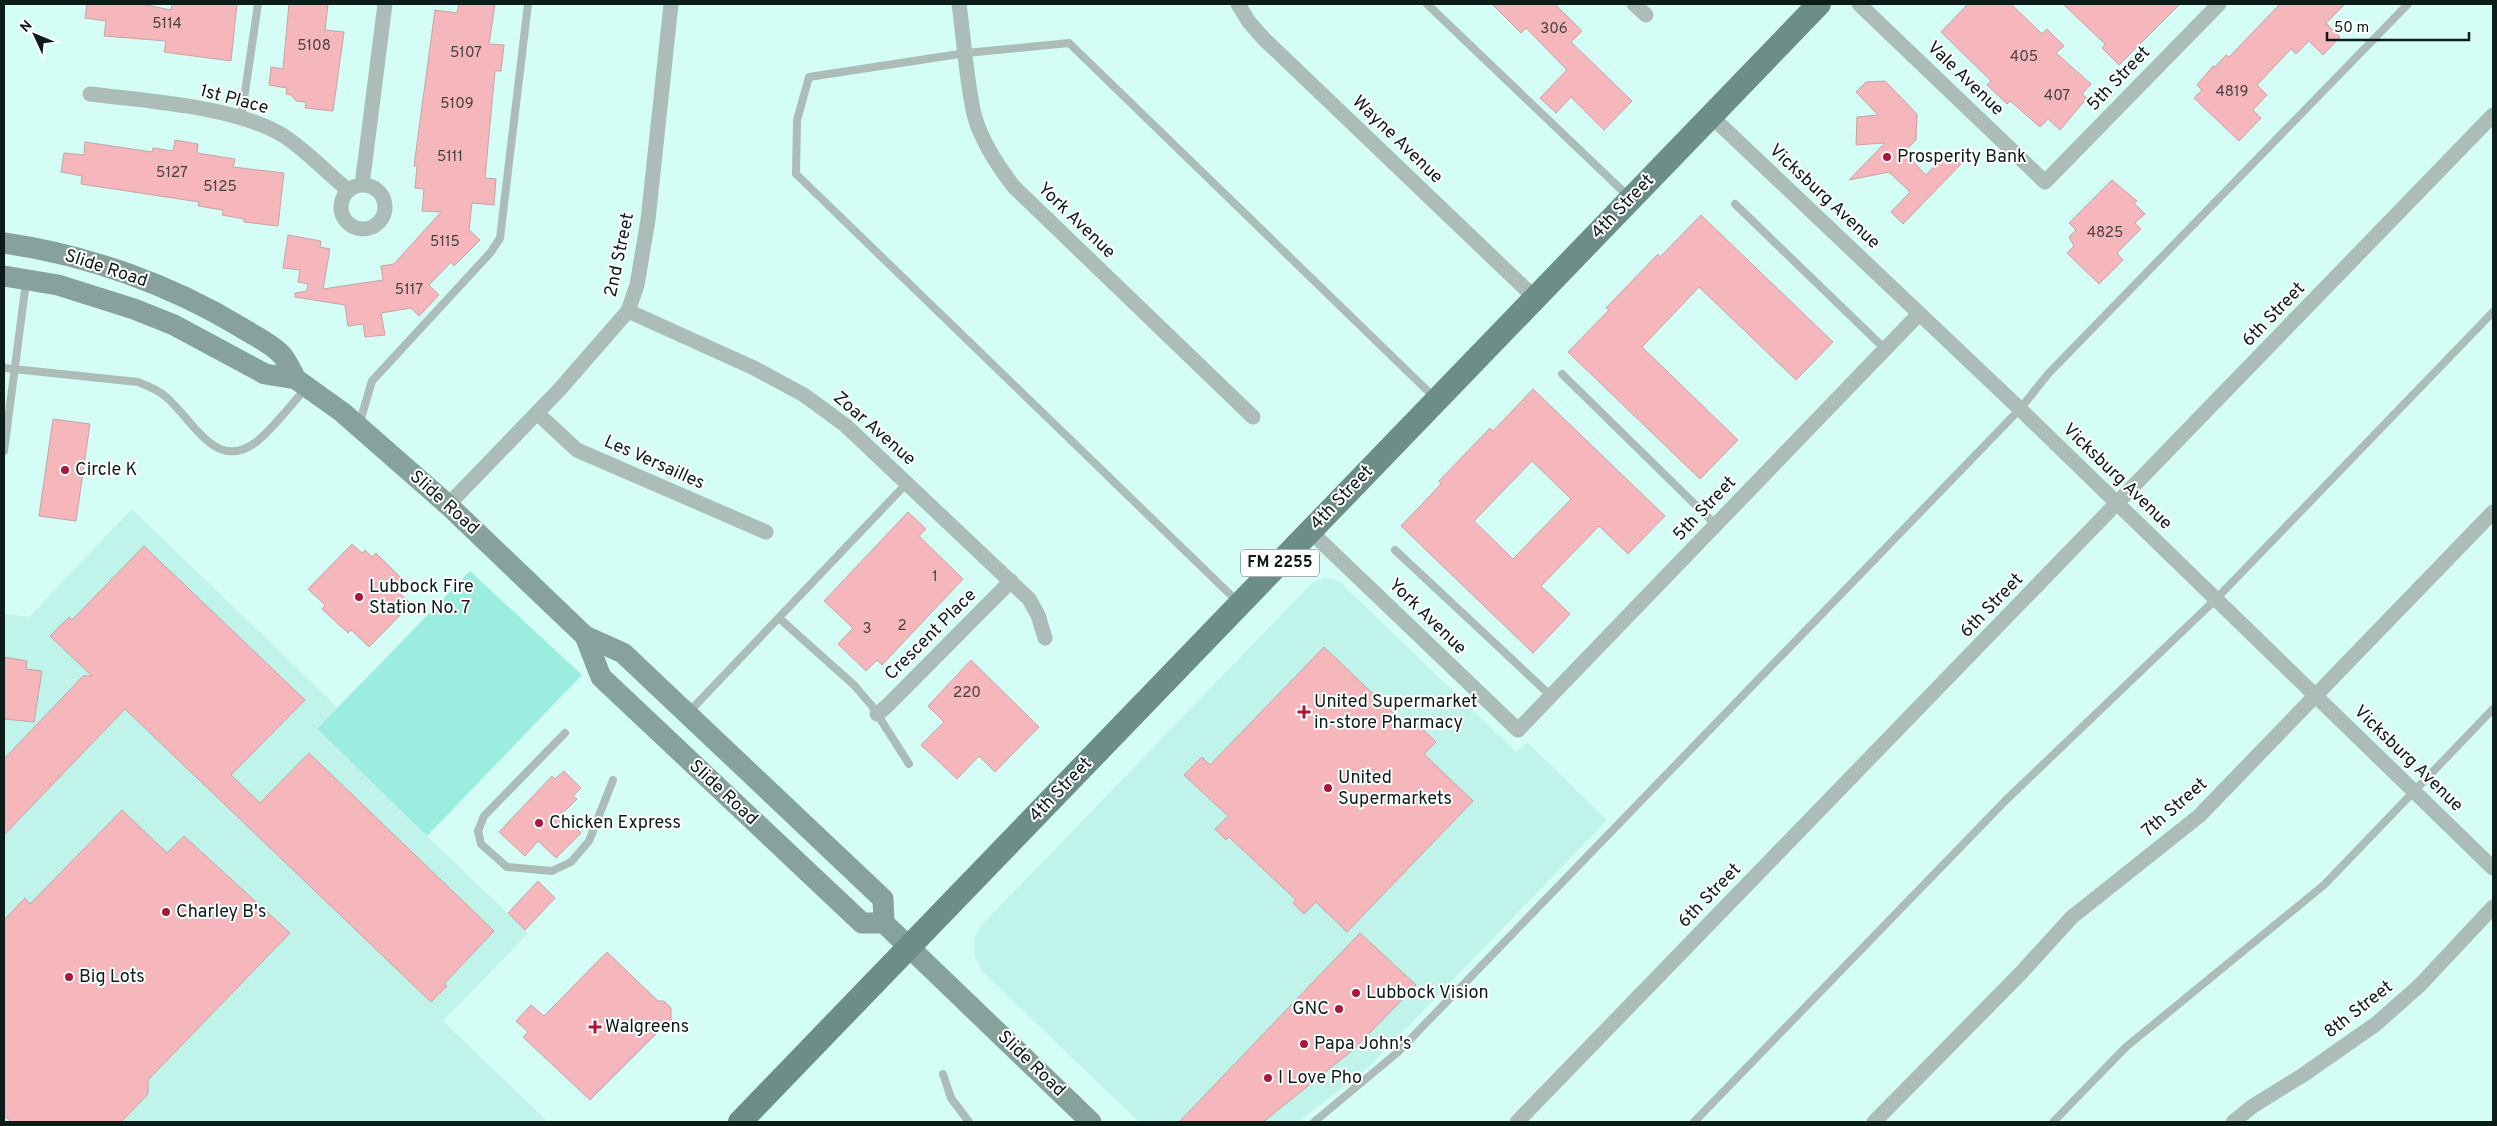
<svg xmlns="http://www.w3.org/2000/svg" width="2497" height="1126" font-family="Overpass,sans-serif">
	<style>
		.built { fill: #c0f3ea }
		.green { fill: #9beddf }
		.building { fill: #f5b7bb; stroke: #c8a3a5; fill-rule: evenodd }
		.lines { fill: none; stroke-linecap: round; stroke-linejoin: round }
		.lane { stroke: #abbcb9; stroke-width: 8 }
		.street { stroke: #abbcb9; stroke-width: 15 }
		.secondary { stroke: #87a19c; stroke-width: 21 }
		.primary { stroke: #6d8d88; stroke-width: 24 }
		.poi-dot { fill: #ab153e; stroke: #fff; stroke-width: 2 }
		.labels { text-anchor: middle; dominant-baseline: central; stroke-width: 4; stroke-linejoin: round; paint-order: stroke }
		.number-label { font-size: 15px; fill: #464342 }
		.shield { fill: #fff; stroke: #55605e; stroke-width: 1 }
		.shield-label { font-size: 16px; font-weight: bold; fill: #0c1c19 }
		.street-label { font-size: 18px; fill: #0c1c19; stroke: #fff }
		.poi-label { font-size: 18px; fill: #0c1c19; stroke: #fff; text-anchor: start }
	</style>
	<rect width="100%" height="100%" fill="#d4fdf6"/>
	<path class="built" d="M 132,509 L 338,708 L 317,730 L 528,933 L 443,1021 L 548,1122 L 4,1122 L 4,614 L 29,617 Z
		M 1323,578 L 1334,579 L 1341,583 L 1516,752 L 1527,742 L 1607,820 L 1370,1066 L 1298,1122 L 1139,1122 L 983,972 L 975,958 L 975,937 L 980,927 L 1311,584 Z"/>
	<path class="green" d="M 470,571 L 582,675 L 427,836 L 317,729 Z"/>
	<path class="building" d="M 87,4 L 141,4 L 171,10 L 172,4 L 237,4 L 231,61 L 164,52 L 166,41 L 104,36 L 106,21 L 85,18 Z
		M 289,4 L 328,4 L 325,30 L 344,32 L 333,111 L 305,108 L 306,102 L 296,101 L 291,95 L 286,94 L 287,88 L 269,85 L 271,67 L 283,69 Z
		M 459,4 L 495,4 L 489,44 L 504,45 L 501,71 L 495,71 L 485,178 L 496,179 L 494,205 L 472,203 L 469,230 L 480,240 L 454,266 L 451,262 L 429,285 L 439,295 L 419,316 L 411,308 L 381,313 L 385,335 L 365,337 L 363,324 L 348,326 L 345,305 L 295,297 L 295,293 L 307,291 L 308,284 L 298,282 L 300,270 L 283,268 L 288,235 L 321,241 L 320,247 L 330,249 L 323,289 L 383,280 L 381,266 L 394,264 L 441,212 L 422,211 L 424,189 L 415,188 L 417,166 L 414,166 L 435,10 L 457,13 Z
		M 1492,4 L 1555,4 L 1582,31 L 1571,42 L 1632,101 L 1604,130 L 1571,97 L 1556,113 L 1540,98 L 1567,70 L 1526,28 L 1521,33 Z
		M 1968,4 L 2011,4 L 2042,34 L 2047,29 L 2064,46 L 2056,53 L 2091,84 L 2082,94 L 2087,98 L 2060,130 L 2048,119 L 2040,127 L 2010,101 L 2007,104 L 1987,85 L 1991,81 L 1941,32 Z
		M 2063,4 L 2180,4 L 2119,65 L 2102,48 L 2105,44 Z
		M 2280,4 L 2345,4 L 2326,23 L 2340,37 L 2323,55 L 2309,41 L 2296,54 L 2291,49 L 2257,85 L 2267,95 L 2253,110 L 2261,118 L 2239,141 L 2194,98 L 2202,90 L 2197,85 L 2213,66 L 2215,67 L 2226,55 L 2229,57 Z
		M 1885,81 L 1917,114 L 1916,140 L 1904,152 L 1926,175 L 1948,152 L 1961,164 L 1903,224 L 1891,212 L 1910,192 L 1889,172 L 1849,180 L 1885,143 L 1856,145 L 1857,117 L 1878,115 L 1856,92 L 1866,82 Z
		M 175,140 L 198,144 L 197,153 L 235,159 L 233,167 L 284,173 L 278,226 L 244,222 L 244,219 L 222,215 L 223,210 L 198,206 L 199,202 L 81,184 L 82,176 L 61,172 L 64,153 L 84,155 L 85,142 L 152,152 L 153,148 L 173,151 Z
		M 2112,180 L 2137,201 L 2134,203 L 2145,214 L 2135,223 L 2141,229 L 2117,253 L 2123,260 L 2099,284 L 2067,253 L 2074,246 L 2069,237 L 2076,230 L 2069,223 Z
		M 1701,215 L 1833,342 L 1796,380 L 1699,287 L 1642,347 L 1738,440 L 1700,479 L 1568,352 L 1609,310 L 1606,308 L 1658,254 L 1660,257 Z
		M 1533,389 L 1665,516 L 1628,554 L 1599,526 L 1541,586 L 1570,614 L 1533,653 L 1401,526 L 1441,484 L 1439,481 L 1490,428 L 1493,431 ZM 1532,461 L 1571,499 L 1513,559 L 1474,521 Z
		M 53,419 L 90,424 L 76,521 L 39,516 Z
		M 908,512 L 926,529 L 919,536 L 963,579 L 882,665 L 877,660 L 866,671 L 838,644 L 853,628 L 824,601 Z
		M 352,544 L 362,553 L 365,550 L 372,557 L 376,553 L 401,578 L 393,587 L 411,604 L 369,647 L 351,630 L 348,633 L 322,609 L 325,605 L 308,589 Z
		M 144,546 L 305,700 L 231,775 L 260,803 L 309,753 L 494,931 L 444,984 L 447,986 L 431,1002 L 125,709 L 4,835 L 4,759 L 83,676 L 92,676 L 50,636 L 69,617 L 72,620 Z
		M 1324,647 L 1409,728 L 1415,722 L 1436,742 L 1424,754 L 1473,801 L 1347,932 L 1316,902 L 1304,914 L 1293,903 L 1296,900 L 1229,837 L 1226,840 L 1215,829 L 1228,816 L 1184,775 L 1202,757 L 1210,765 Z
		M 4,657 L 27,661 L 26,669 L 42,671 L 34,722 L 4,719 Z
		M 971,660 L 1039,727 L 995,772 L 979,756 L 957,779 L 921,745 L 944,722 L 928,706 Z
		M 564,771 L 581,788 L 573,796 L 577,799 L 562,814 L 581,833 L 556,858 L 538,841 L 525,856 L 499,832 L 552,776 L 555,779 Z
		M 122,810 L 167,853 L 184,836 L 290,933 L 148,1080 L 148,1094 L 121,1122 L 11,1122 L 4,1115 L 4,920 L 25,898 L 30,904 Z
		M 538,881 L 555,898 L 525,930 L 508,913 Z
		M 1360,933 L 1416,985 L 1394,1008 L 1354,1049 L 1263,1122 L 1179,1122 Z
		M 607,952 L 658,1001 L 664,1001 L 671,1008 L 671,1024 L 664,1030 L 660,1030 L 590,1100 L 523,1037 L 528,1032 L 516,1021 L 531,1005 L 544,1016 Z"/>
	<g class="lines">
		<path class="lane" d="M 1427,4 L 1630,198
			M 241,119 L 258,4
			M 1735,204 L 1885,349
			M 4,368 L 138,382 C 148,386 157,389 165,396 C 195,421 217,478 262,437 C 278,422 292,404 306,388
			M 1562,374 L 1716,525
			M 359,425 L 372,381 L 491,252 L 500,238 L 528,4
			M 4,451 L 26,282
			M 1395,550 L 1551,696
			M 1239,603 L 796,174 L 797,120 L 809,77 L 966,53 L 1069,43 L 1436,399
			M 779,618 L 854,685 L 872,706 L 909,764
			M 688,713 L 907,483
			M 565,733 L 484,816 L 478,831 L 481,844 L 507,867 L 552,871 L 571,862 L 589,841 L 613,780
			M 943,1074 L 951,1098 L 969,1122
			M 1314,1122 L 1398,1052 L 2020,409 L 2048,374 L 2408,4
			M 1694,1122 L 2006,800 L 2216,599 L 2493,312
			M 2053,1122 L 2126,1047 L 2324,885 L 2493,709"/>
		<path class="street" d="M 959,4 C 964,40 966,78 974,114 C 981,141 997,165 1014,187 L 1253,417
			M 1238,4 L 1249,22 L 1264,39 L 1535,298
			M 1634,4 L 1646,15
			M 1859,4 L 2045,182 L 2219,4
			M 90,94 C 147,101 235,106 284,136 C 307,151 327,173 348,190
			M 1711,116 L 2020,409 L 2493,868
			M341 207a22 22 0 1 1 44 0a22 22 0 1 1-44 0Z
			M 362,185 L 385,4
			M 628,311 L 754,368 L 804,395 L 845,425 L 1029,599 L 1038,615 L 1045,638
			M 537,413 L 577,450 L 766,532
			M 448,505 L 560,389 L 628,311 L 637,285 L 648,220 L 671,4
			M 1310,531 L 1518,730 L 1919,314
			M 877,714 L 886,707 L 1011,581
			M 1517,1122 L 2493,115
			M 1874,1122 L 2020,974 L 2072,917 L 2199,816 L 2493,512
			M 2233,1122 L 2253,1106 L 2303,1075 L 2376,1024 L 2420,985 L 2493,907"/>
		<path class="secondary" d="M 4,243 C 87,255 170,284 242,328 C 255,336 270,343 280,353 C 287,359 291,371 296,379
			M 4,276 L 58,285 L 134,309 L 174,325 L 265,374 L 296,379 L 307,387 L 342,412 L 448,505 L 585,636 L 623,653 L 883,899 L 884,923 L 1091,1122
			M 585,636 L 601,677 L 862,923 L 884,923"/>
		<path class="primary" d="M 740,1122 L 1819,4"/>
	</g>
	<g class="poi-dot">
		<circle cx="1887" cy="157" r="5"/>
		<circle cx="65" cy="470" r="5"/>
		<circle cx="359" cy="597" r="5"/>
		<path d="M1301.5 704.5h5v5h5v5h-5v5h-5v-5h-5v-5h5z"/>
		<circle cx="1328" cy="788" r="5"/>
		<circle cx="539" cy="823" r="5"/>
		<circle cx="166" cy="912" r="5"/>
		<circle cx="69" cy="977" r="5"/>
		<circle cx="1356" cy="993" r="5"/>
		<circle cx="1339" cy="1009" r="5"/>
		<path d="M592.5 1019.5h5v5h5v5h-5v5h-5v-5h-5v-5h5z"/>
		<circle cx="1304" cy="1044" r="5"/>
		<circle cx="1268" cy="1078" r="5"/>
	</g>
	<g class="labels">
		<g class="number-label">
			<text x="167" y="24">5114</text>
			<text x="1554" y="29">306</text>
			<text x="314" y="46">5108</text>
			<text x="466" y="53">5107</text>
			<text x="2024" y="57">405</text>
			<text x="2232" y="92">4819</text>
			<text x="2057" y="96">407</text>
			<text x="457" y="104">5109</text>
			<text x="450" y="157">5111</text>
			<text x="172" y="173">5127</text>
			<text x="220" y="187">5125</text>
			<text x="2105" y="233">4825</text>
			<text x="445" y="242">5115</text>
			<text x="409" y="290">5117</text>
			<text x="935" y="577">1</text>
			<text x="902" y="626">2</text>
			<text x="867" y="629">3</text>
			<text x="967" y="693">220</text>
		</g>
		<rect class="shield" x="1241" y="549.5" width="78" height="27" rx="4"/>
		<g class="shield-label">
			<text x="1280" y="563">FM 2255</text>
		</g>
		<g class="street-label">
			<text transform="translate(1965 79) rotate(44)">Vale Avenue</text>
			<text transform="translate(2119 79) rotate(-46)">5th Street</text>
			<text transform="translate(234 100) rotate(15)">1st Place</text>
			<text transform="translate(1397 140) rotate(44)">Wayne Avenue</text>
			<text transform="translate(1824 197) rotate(43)">Vicksburg Avenue</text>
			<text transform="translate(1623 207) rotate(-46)">4th Street</text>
			<text transform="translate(1076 221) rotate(44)">York Avenue</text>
			<text transform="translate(620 255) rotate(-78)">2nd Street</text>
			<text transform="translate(106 269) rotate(18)">Slide Road</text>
			<text transform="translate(2274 315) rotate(-46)">6th Street</text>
			<text transform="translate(874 429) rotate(41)">Zoar Avenue</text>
			<text transform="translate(654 463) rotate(24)">Les Versailles</text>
			<text transform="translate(2117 477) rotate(44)">Vicksburg Avenue</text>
			<text transform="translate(1342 498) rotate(-46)">4th Street</text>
			<text transform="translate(444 503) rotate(42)">Slide Road</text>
			<text transform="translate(1705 509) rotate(-46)">5th Street</text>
			<text transform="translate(1992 606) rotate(-46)">6th Street</text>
			<text transform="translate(1427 617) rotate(44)">York Avenue</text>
			<text transform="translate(931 635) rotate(-45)">Crescent Place</text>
			<text transform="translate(2408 759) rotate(44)">Vicksburg Avenue</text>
			<text transform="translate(1061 790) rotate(-46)">4th Street</text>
			<text transform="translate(723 793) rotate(43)">Slide Road</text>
			<text transform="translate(2175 808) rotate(-41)">7th Street</text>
			<text transform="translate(1710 896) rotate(-46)">6th Street</text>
			<text transform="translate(2359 1010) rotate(-38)">8th Street</text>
			<text transform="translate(1031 1064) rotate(44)">Slide Road</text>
		</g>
		<g class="poi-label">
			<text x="1897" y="157">Prosperity Bank</text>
			<text x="75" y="470">Circle K</text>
			<text x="369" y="587">Lubbock Fire<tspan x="369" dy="21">Station No. 7</tspan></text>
			<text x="1314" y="702">United Supermarket<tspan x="1314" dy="21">in-store Pharmacy</tspan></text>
			<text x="1338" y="778">United<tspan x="1338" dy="21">Supermarkets</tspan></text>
			<text x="549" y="823">Chicken Express</text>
			<text x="176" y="912">Charley B's</text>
			<text x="79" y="977">Big Lots</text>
			<text x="1366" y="993">Lubbock Vision</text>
			<text x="1329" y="1009" text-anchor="end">GNC</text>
			<text x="605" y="1027">Walgreens</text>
			<text x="1314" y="1044">Papa John's</text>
			<text x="1278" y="1078">I Love Pho</text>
		</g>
	</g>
	<rect width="2497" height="1126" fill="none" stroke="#0c1c19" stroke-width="10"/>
	<g transform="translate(35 35) rotate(314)" stroke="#ffffff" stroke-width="4" paint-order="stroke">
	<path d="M0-4L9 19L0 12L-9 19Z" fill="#0c1c19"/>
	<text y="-8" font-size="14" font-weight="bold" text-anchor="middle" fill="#0c1c19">N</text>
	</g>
	<path d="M2327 32v8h142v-8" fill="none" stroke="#0c1c19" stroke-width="2.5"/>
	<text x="2334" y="32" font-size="15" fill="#0c1c19" stroke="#ffffff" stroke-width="4" paint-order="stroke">50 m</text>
</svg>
